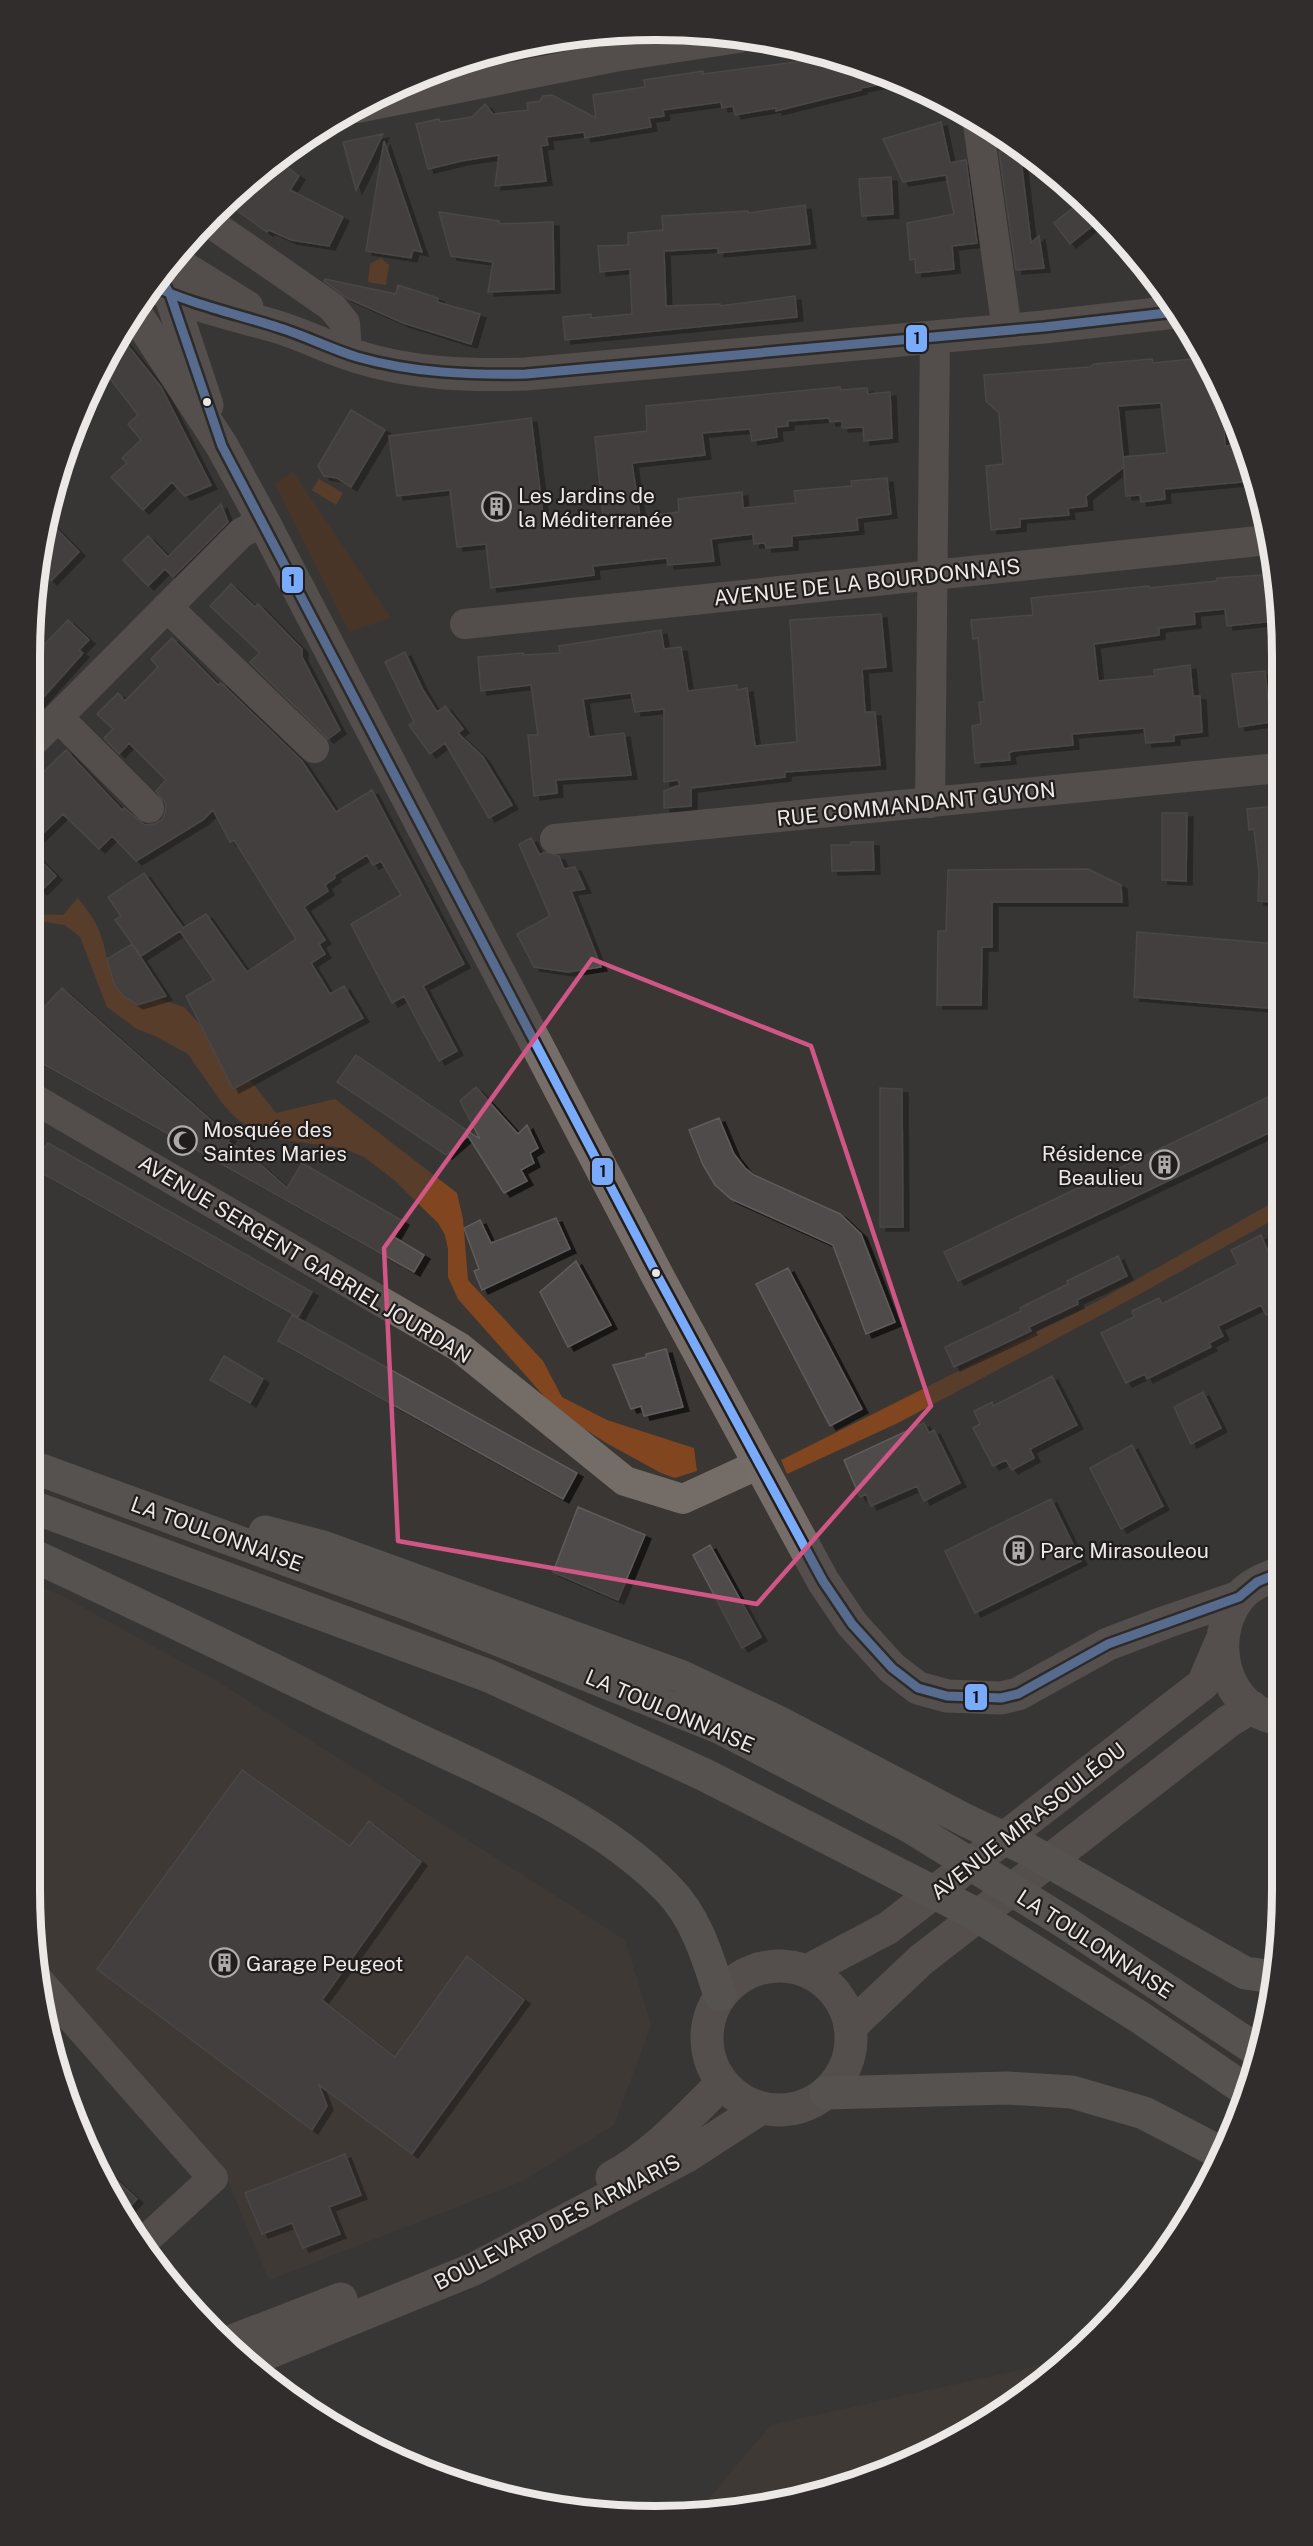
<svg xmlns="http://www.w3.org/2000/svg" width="1313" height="2546" font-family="'Public Sans',sans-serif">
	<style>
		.built { fill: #473c36 }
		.green { fill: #5c3318 }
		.water { fill: #814520 }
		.building { fill: #4f4c4b; stroke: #5e5c5a; stroke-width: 1.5; filter: url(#shadow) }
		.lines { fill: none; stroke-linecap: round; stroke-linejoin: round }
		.street { stroke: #746c67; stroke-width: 30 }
		.secondary { stroke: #776d68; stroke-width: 33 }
		.primary { stroke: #746c67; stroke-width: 33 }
		.highway { stroke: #7a7370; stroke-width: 33 }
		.bus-1-casing { stroke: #201d1c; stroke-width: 14 }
		.bus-1 { stroke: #7aaafa; stroke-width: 9 }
		.marked { fill: none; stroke: #cf5685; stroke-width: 4.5; stroke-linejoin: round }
		.bus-dot { fill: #ece8e6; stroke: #201d1c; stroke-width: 2 }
		.labels { text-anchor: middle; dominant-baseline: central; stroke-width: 4.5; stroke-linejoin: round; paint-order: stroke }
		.poi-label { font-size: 21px; fill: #ece8e6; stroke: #201d1c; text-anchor: start }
		.street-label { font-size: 21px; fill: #ece8e6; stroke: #201d1c }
		.rim { fill: none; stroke: #ece8e6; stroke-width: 8 }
		.line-badge { stroke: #201d1c; stroke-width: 2 }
		.pale-badge-label { font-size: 16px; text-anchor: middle; font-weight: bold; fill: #111 }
	</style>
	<defs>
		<filter id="shadow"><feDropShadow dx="6" dy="4" stdDeviation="0" flood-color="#0009"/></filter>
	</defs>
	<rect width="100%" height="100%" fill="#393634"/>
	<path class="built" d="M 30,1582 L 62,1596 L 215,1680 L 625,1940 L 651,2025 L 614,2125 L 521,2182 L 269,2280 L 220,2162 L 37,1958 L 30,1889 Z
		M 1065,2360 L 1004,2411 L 897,2468 L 818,2495 L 695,2515 L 771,2425 Z"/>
	<path class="green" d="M 292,472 L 293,472 L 391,618 L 349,632 L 275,484 Z"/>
	<path class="water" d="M 381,258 L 389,265 L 386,285 L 368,282 L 370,264 Z
		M 319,479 L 343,493 L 336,505 L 312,490 Z
		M 78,898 C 84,907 93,916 97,926 C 112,959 103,982 137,1005 L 159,999 L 184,1007 L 250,1080 L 276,1113 L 335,1099 L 457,1193 L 463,1219 L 468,1280 L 543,1361 L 562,1397 L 607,1420 L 694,1448 L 697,1471 L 675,1478 L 661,1473 L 608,1444 L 558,1412 L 458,1299 L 448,1277 L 448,1249 L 445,1235 L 438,1223 L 393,1179 L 364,1157 L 343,1148 L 262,1137 L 236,1118 L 222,1103 L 188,1054 L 155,1036 L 137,1029 L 107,1007 L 80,937 L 65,925 L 31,920 L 31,914 L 63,915 Z
		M 1279,1199 L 1280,1216 L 1129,1300 L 898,1423 L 787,1474 L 781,1460 L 1100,1300 Z"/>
	<path class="building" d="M 834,57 L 899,81 L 861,88 L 861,90 L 776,111 L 776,108 L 735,115 L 733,106 L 722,108 L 721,102 L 663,110 L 664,116 L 649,118 L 651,127 L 585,138 L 584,132 L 546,137 L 548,145 L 541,146 L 546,181 L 495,186 L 499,155 L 461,161 L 428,169 L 416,124 L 439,119 L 440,122 L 472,117 L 485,104 L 493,114 L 528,110 L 527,103 L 540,101 L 543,96 L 552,95 L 596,118 L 593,95 L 645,87 L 644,80 L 703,71 L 703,74 Z
		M 941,122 L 950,163 L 966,160 L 977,243 L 952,246 L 954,269 L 916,273 L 915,259 L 910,260 L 907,223 L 954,214 L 946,175 L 903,182 L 883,139 Z
		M 383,134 L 356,190 L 343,142 Z
		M 384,141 L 422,252 L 413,250 L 411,258 L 366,251 Z
		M 1017,150 L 1020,152 L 1031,243 L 1039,236 L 1044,268 L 1016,270 L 999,152 Z
		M 278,160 L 299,176 L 290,190 L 343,217 L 329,246 L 291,240 L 269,230 L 267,232 L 231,206 L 238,196 L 235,194 L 244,185 L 258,175 L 264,178 Z
		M 891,177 L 893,214 L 862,216 L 859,179 Z
		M 1083,200 L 1101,219 L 1070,244 L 1054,223 Z
		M 805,205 L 810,244 L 718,253 L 718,248 L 664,251 L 666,306 L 720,304 L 720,306 L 795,296 L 797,317 L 565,340 L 563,317 L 591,314 L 591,318 L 632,314 L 630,269 L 600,272 L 598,246 L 628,245 L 628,233 L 663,230 L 662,216 L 748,211 L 748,213 Z
		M 439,212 L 499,221 L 499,224 L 553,222 L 554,289 L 488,292 L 493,262 L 451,256 Z
		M 325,279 L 396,294 L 398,285 L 438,298 L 437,302 L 480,314 L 471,344 L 403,323 L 347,298 L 324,281 Z
		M 121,337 L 161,387 L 211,485 L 185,496 L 172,482 L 143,510 L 111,477 L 127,463 L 122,458 L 141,440 L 128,424 L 138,415 L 102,368 Z
		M 1201,358 L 1210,374 L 1214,409 L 1223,408 L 1225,446 L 1243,444 L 1252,481 L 1164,489 L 1165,499 L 1141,502 L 1140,495 L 1126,496 L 1123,457 L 1167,453 L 1161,403 L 1118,406 L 1124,467 L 1086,496 L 1087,506 L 1068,508 L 1069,515 L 1020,519 L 1020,527 L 991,530 L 986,466 L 1003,464 L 999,413 L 986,401 L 984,375 L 1090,367 L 1094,364 L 1152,359 L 1153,363 Z
		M 840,387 L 841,390 L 867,388 L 868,394 L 890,392 L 892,438 L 864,441 L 863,427 L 842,428 L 842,421 L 830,422 L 829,418 L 788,421 L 788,426 L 776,427 L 777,437 L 752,441 L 750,429 L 702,433 L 705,455 L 632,463 L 640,517 L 679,512 L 678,499 L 742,492 L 743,508 L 796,503 L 794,491 L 852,486 L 851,481 L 887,478 L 891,514 L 857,518 L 858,530 L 792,536 L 792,546 L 766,548 L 765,543 L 754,544 L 753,534 L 711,539 L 714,561 L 668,565 L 667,558 L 593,566 L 594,575 L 491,588 L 486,544 L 457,547 L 450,490 L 397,496 L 389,436 L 531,418 L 544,523 L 603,516 L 595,437 L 647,431 L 646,406 Z
		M 351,410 L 385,430 L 351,487 L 337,478 L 324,476 L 318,466 Z
		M 221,504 L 228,522 L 173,577 L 165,569 L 148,586 L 123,560 L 148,536 L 168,557 Z
		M 47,519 L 79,552 L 51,581 L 40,570 Z
		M 1278,574 L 1278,611 L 1273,611 L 1274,621 L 1227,626 L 1225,609 L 1194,612 L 1195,624 L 1159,628 L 1159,635 L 1094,644 L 1098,681 L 1155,676 L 1154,670 L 1190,665 L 1193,696 L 1200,696 L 1202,732 L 1174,735 L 1174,741 L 1146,743 L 1144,728 L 1072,734 L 1073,745 L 1013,751 L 1009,753 L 1010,760 L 975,763 L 972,726 L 981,724 L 979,702 L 984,702 L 978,638 L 973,639 L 971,620 L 1033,615 L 1031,598 L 1149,586 L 1149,588 L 1217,581 L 1217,578 Z
		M 231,584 L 255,607 L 258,604 L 302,649 L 302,657 L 340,730 L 328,739 L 250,662 L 260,653 L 210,606 Z
		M 881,614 L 886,667 L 862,669 L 865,712 L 875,712 L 880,765 L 785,772 L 785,777 L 691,788 L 691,806 L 664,808 L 664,791 L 680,785 L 678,780 L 664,782 L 664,709 L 635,712 L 631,693 L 583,699 L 589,737 L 624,733 L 631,775 L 556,780 L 557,793 L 534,796 L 528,735 L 538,735 L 531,685 L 481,691 L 478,657 L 523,653 L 523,655 L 560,653 L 559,646 L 661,630 L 664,649 L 681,647 L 688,691 L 737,685 L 737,690 L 747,688 L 755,746 L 797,742 L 790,620 Z
		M 68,620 L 89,640 L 79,650 L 83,653 L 31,711 L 31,658 Z
		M 172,638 L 218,685 L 221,683 L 302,761 L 336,812 L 372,790 L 464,964 L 423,986 L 457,1051 L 439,1061 L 404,996 L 392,1003 L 351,924 L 401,895 L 381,861 L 373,865 L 367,855 L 334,875 L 335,878 L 325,885 L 328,891 L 304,907 L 325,940 L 319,944 L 325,954 L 311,963 L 330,994 L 344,986 L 363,1018 L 233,1089 L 186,996 L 214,980 L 180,931 L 141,956 L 115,920 L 121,916 L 108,897 L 144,873 L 183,928 L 206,914 L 247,972 L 296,939 L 234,840 L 230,842 L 213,810 L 203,820 L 136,861 L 112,836 L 99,849 L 63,814 L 31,845 L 31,784 L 66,750 L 122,810 L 124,808 L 145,825 L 154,824 L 162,820 L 165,813 L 166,804 L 156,791 L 166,780 L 129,743 L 119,754 L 104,738 L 113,729 L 97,714 L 118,693 L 125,701 L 158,667 L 151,659 Z
		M 405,652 L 423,690 L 437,712 L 445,706 L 463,729 L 458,733 L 483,757 L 512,805 L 489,818 L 445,743 L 430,754 L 409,725 L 414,722 L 385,662 Z
		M 1265,671 L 1270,722 L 1239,727 L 1232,674 Z
		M 1278,806 L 1279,902 L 1258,901 L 1259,872 L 1254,829 L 1249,830 L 1247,809 Z
		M 1162,813 L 1187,813 L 1186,881 L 1162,880 Z
		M 531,838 L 540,855 L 545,852 L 559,856 L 564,869 L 575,867 L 585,889 L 571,891 L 601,967 L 568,972 L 534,967 L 517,934 L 550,916 L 519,844 Z
		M 851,842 L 873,842 L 874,870 L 832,871 L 831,845 L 851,845 Z
		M 31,851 L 56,876 L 41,891 L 31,882 Z
		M 1088,869 L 1121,885 L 1122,902 L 992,902 L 992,947 L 982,947 L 981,1005 L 937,1005 L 938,931 L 946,931 L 948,870 Z
		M 1137,932 L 1279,944 L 1279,1009 L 1134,997 Z
		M 132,944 L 166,996 L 137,1005 L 123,996 L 114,984 L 107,959 Z
		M 62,988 L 230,1137 L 228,1142 L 250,1155 L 287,1188 L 302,1163 L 403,1221 L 394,1237 L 424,1255 L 414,1272 L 31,1057 L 31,1021 Z
		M 356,1055 L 480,1139 L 460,1101 L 476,1087 L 518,1134 L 527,1125 L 538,1148 L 530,1153 L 534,1163 L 521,1170 L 527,1181 L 504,1193 L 468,1136 L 446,1155 L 337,1082 Z
		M 880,1088 L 902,1089 L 903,1227 L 880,1227 Z
		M 1279,1092 L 1279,1128 L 958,1281 L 944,1252 Z
		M 719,1118 L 734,1154 L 745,1168 L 754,1175 L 840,1214 L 861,1234 L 895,1322 L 866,1334 L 833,1245 L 731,1199 L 715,1185 L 703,1165 L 689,1130 Z
		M 48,1143 L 312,1292 L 298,1317 L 31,1167 L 41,1144 L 45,1147 Z
		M 556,1218 L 570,1249 L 482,1290 L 474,1271 L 479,1269 L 464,1228 L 480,1220 L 491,1243 Z
		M 1261,1235 L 1272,1261 L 1280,1257 L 1280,1308 L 1266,1315 L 1261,1305 L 1218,1326 L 1223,1336 L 1209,1343 L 1211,1347 L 1147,1379 L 1145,1374 L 1126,1383 L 1101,1333 L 1134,1317 L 1132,1311 L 1159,1298 L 1162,1304 L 1238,1264 L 1231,1250 Z
		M 1118,1256 L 1127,1276 L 1077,1300 L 1078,1304 L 1029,1327 L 1031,1331 L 954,1367 L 945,1347 L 1021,1311 L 1020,1308 L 1068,1284 L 1067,1281 Z
		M 576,1261 L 611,1325 L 568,1347 L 540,1292 Z
		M 788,1268 L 862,1409 L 830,1426 L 756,1284 Z
		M 292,1315 L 577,1473 L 563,1499 L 278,1341 Z
		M 666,1349 L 683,1407 L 644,1416 L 641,1406 L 631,1409 L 613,1365 L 646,1357 L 646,1354 Z
		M 224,1356 L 263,1379 L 250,1403 L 210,1380 Z
		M 1052,1376 L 1077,1425 L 1030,1449 L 1034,1458 L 1012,1470 L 1006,1460 L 993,1466 L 973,1428 L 980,1424 L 974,1411 L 992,1402 L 993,1406 Z
		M 1203,1392 L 1221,1428 L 1191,1444 L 1174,1407 Z
		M 924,1423 L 929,1433 L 934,1430 L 960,1483 L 924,1501 L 917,1486 L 871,1506 L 866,1494 L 860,1497 L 844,1460 Z
		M 1132,1445 L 1163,1506 L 1121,1529 L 1090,1468 Z
		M 1051,1499 L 1081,1561 L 975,1613 L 945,1551 Z
		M 578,1507 L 645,1535 L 618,1600 L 553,1572 Z
		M 710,1545 L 761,1637 L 742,1648 L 693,1555 Z
		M 242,1770 L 350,1846 L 369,1821 L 421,1862 L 322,2000 L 395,2057 L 467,1956 L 524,2000 L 412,2154 L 319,2085 L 327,2106 L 312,2130 L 97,1969 Z
		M 345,2154 L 361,2195 L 329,2207 L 340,2234 L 303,2248 L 292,2223 L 262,2234 L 245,2193 Z
		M 95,2160 L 137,2199 L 122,2215 L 114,2202 Z"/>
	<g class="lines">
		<path class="street" d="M 357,108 L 614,57 L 738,38
			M 978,124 L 1007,330
			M 209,222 L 332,307 L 345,323 L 347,353
			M 167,607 L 314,748
			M 465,624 L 1268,540
			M 58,717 L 149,808
			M 31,744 L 241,533 L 263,521
			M 930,803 L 935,337
			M 555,839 L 1278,768
			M 31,1097 L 459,1347 L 625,1481 L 683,1499 L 759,1464
			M 39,1981 L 213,2178 L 141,2244"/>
		<path class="secondary" d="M 159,275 L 170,294 L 207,405
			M 136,314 L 222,446 L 263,521 L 656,1273 L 823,1581 L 852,1624 L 892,1668 L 918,1688 L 947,1696 L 1001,1698 L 1018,1694 L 1108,1644 L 1166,1622 L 1239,1597
			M 1281,1573 C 1265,1578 1248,1585 1238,1599 C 1207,1640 1224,1712 1281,1719
			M707 2038a72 72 0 1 1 144 0a72 72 0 1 1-144 0Z
			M 807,1971 L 888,1928 L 1203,1684 L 1221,1642
			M 850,2027 L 921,1960 L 1229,1721 L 1252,1707
			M 612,2177 C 652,2156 690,2115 722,2083
			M 227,2343 L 341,2299
			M 245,2362 L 474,2269 L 687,2156 L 761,2108"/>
		<path class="primary" d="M 173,261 L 247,307
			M 153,286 C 193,306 236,315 278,327 C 304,335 329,348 355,356 C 411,374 469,376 526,374 L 1044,327 L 1175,312"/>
		<path class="highway" d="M 30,1466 L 411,1605 L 721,1728 L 909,1826 L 1066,1923 L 1261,2053
			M 30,1506 L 489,1676 L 705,1775 L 970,1911 L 1141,2018 L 1247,2091
			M 265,1532 L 323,1547 L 680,1676 L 782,1724 L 967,1821 L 1025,1848 L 1245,1973 L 1274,1977
			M 30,1554 C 155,1612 278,1672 402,1732 C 490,1774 601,1818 669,1890 C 697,1919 708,1959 720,1995
			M 826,2093 L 1007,2088 L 1072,2092 L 1144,2113 L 1223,2154"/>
		<defs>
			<path id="bus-1" d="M 159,275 L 170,294 L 222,446 L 656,1273 L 823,1581 L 852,1624 L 892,1668 L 918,1688 L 947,1696 L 1001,1698 L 1018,1694 L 1108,1644 L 1239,1597 L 1257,1582 L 1281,1572
				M 153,286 C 194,305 237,314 280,328 C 306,336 331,349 357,357 C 413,373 469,375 526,374 L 1044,327 L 1175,312"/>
		</defs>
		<use href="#bus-1" class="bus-1-casing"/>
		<use href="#bus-1" class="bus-1"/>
	</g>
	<path d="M0 0H1313V2546H0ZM 592,959 L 811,1046 L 931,1406 L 757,1604 L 398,1541 L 384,1248 Z" fill="#393634" fill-opacity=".55" fill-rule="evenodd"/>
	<path class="marked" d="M 592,959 L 811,1046 L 931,1406 L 757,1604 L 398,1541 L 384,1248 Z"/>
	<defs>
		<symbol id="building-ring" viewBox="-11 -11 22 22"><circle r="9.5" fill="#201d1c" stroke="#adaaa8" stroke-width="1.5"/><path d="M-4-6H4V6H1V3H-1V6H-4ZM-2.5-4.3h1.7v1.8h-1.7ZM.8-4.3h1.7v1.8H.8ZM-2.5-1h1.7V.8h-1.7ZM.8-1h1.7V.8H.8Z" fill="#adaaa8"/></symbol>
		<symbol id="mosque-ring" viewBox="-11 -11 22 22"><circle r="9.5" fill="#201d1c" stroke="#adaaa8" stroke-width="1.5"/><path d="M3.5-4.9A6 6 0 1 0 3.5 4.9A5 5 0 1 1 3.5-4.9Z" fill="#adaaa8"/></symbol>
	</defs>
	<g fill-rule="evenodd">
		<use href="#building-ring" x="480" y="490" width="33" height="33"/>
		<use href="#mosque-ring" x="166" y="1124" width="33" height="33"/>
		<use href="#building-ring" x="1148" y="1148" width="33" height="33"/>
		<use href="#building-ring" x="1002" y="1534" width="33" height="33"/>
		<use href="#building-ring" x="208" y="1946" width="33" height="33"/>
	</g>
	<g class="bus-dot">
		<circle cx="207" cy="402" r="5"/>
		<circle cx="656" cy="1273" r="5"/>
	</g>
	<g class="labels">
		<g class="poi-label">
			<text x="518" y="495">Les Jardins de<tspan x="518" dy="24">la Méditerranée</tspan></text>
			<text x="203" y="1129">Mosquée des<tspan x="203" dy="24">Saintes Maries</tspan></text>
			<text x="1143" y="1153" text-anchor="end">Résidence<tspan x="1143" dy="24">Beaulieu</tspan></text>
			<text x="1040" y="1550">Parc Mirasouleou</text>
			<text x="246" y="1963">Garage Peugeot</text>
		</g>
		<g class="street-label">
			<text transform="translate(867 582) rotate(-6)">AVENUE DE LA BOURDONNAIS</text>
			<text transform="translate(916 804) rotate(-6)">RUE COMMANDANT GUYON</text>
			<text transform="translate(305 1259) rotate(31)">AVENUE SERGENT GABRIEL JOURDAN</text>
			<text transform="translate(217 1534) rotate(20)">LA TOULONNAISE</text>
			<text transform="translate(670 1711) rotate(23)">LA TOULONNAISE</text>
			<text transform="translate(1028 1821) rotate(-38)">AVENUE MIRASOULÉOU</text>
			<text transform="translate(1095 1944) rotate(33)">LA TOULONNAISE</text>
			<text transform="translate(557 2222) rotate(-27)">BOULEVARD DES ARMARIS</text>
		</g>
	</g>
	<path d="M0 0H1313V2546H0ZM656 40H656A616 616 0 0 1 1272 656V1890A616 616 0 0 1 656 2506H656A616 616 0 0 1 40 1890V656A616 616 0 0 1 656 40Z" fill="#302d2c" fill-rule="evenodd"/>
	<path class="rim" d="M656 40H656A616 616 0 0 1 1272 656V1890A616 616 0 0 1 656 2506H656A616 616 0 0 1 40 1890V656A616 616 0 0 1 656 40Z"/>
	<g class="line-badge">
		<rect x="905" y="324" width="23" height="29" rx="6" fill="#7aaafa"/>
		<rect x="281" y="566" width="23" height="28" rx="6" fill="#7aaafa"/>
		<rect x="591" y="1157" width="23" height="29" rx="6" fill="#7aaafa"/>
		<rect x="964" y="1683" width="24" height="28" rx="6" fill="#7aaafa"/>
	</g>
	<g class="pale-badge-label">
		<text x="917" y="344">1</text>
		<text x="292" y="586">1</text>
		<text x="603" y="1177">1</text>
		<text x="976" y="1703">1</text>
	</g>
</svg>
